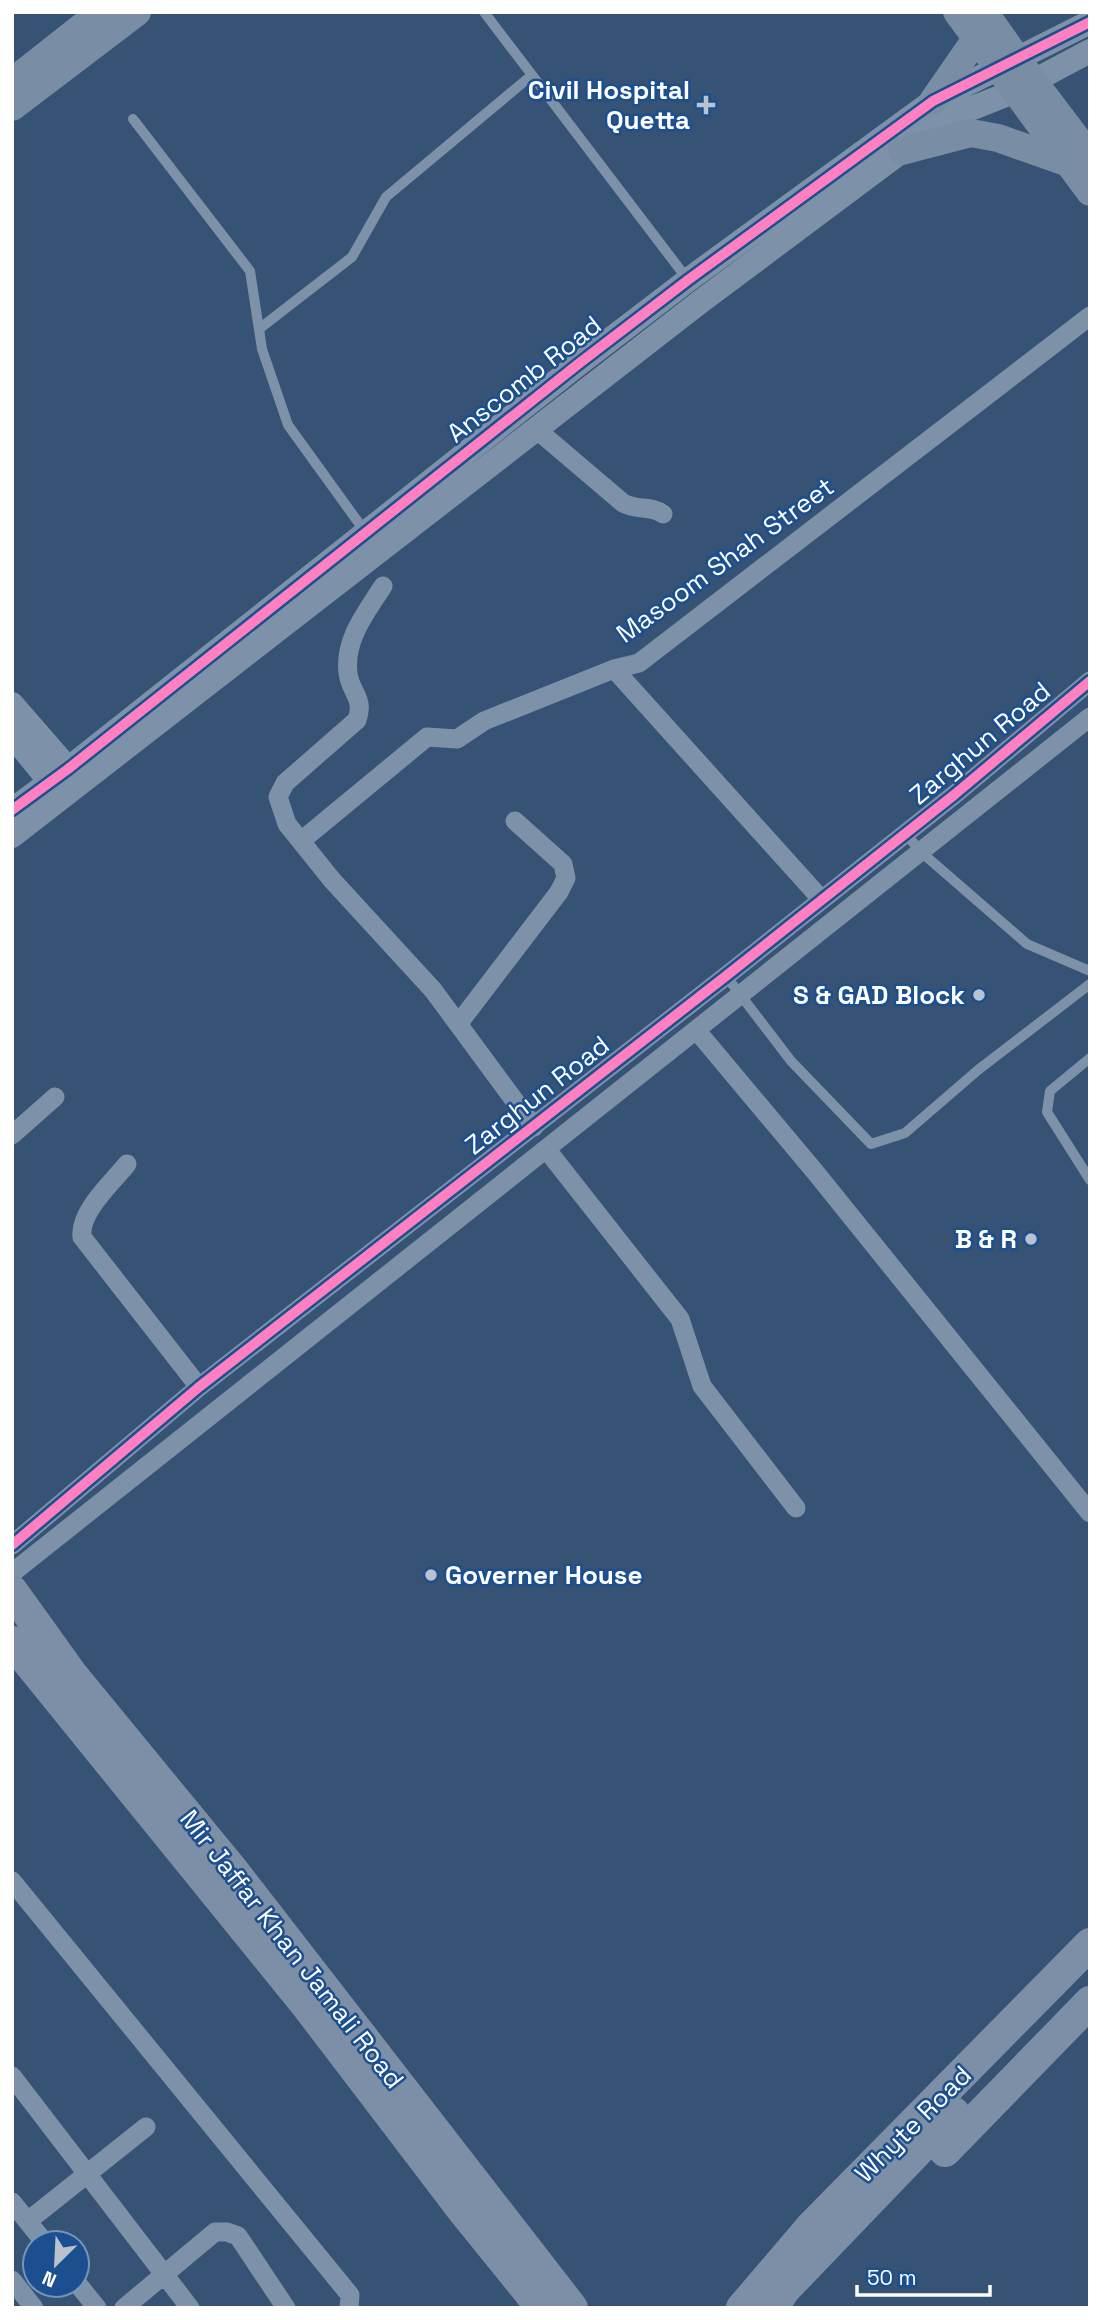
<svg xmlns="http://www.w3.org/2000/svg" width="1102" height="2320" font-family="'Space Grotesk',sans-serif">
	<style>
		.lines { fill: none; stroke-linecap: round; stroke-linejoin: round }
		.service { stroke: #7d92a8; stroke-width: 10 }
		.minor { stroke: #7d92a8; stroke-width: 19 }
		.tertiary { stroke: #7d92a8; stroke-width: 24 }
		.secondary { stroke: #798da4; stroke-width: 28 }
		.primary { stroke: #7d8ea7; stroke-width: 32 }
		.cycleway-casing { stroke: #1b4f8f; stroke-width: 15 }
		.cycleway { stroke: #ff80c0; stroke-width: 10 }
		.poi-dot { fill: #b9c2ce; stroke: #1b4f8f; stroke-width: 2.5 }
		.labels { text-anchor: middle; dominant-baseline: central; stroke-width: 5; stroke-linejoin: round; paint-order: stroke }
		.poi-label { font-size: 26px; font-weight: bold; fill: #fff; stroke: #1b4f8f; text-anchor: end }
		.street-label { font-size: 26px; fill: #fff; stroke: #1b4f8f }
	</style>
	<rect width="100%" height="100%" fill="#365274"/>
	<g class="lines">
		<path class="service" d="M 484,12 L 688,280
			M 133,119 L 250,271 L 262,349 L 288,425 L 366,533
			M 259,329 L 352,257 L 386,197 L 532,75
			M 906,834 L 921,852 L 1027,944 L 1090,971
			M 726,976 L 791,1061 L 871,1144 L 905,1133 L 978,1070 L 1090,984
			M 1090,1058 L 1050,1091 L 1047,1112 L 1090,1180"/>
		<path class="minor" d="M 536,429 L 623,503 C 637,511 651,505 663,514
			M 383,586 C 366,613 344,639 348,673 C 350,692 365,698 357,720 L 285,783 L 278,797 L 287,824 L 332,880 L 433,990 L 534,1127
			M 614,669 L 822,900
			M 301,841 L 427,737 L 457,739 L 484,721 L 614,669 L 639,663 L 1090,316
			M 459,1023 L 559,892 L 566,878 L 563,864 L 515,821
			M 697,1031 L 816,1173 L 1090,1513
			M 12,1135 L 55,1097
			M 547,1150 L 680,1319 L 702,1386 L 796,1508
			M 127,1164 C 111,1184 79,1212 82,1237 L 199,1387
			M 12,1545 L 199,1387 L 726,976 L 954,795 L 1090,681
			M 12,1573 L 1090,717
			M 12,1881 L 350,2295 L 349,2308
			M 12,2076 L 190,2308
			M 12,2202 L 45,2243
			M 28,2221 L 146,2127
			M 12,2280 L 34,2308
			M 77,2283 L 97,2308
			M 124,2308 L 215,2232 L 227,2232 L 238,2236 L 286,2308"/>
		<path class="tertiary" d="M 12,704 L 78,780
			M 12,735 L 60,794
			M 12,810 L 68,769 L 577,365 L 688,280 L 933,101 L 1090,22
			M 12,836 L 700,302 L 945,119 L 1013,92 L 1090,51"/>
		<path class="secondary" d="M 957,12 L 1090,192
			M 984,12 L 1033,81 L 1090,156
			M 12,82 L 101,12
			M 933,101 L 976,39
			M 12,107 L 137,12
			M 902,151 L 971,133 L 998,138 L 1066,162"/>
		<path class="primary" d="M 12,1591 L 73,1676 L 234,1872 L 572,2308
			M 12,1642 L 308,2007 L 465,2213 L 542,2308
			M 945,2151 L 1090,2002
			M 742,2308 L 812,2226 L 1090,1944
			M 772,2308 L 784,2290 L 954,2113"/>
		<defs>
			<path id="cycleway" d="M 12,810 L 68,769 L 577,365 L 688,280 L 933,101 L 1090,22
				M 12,1545 L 199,1387 L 726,976 L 954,795 L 1090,681"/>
		</defs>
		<use href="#cycleway" class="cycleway-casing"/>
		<use href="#cycleway" class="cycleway"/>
	</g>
	<g class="poi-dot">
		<path d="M702.5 94.5h7v7h7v7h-7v7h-7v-7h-7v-7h7z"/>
		<circle cx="979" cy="995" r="7"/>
		<circle cx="1031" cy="1239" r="7"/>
		<circle cx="431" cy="1575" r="7"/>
	</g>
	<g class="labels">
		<g class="poi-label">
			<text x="690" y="90">Civil Hospital<tspan x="690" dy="30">Quetta</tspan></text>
			<text x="965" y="995">S &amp; GAD Block</text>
			<text x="1017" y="1239">B &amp; R</text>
			<text x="445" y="1575" text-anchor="start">Governer House</text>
		</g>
		<g class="street-label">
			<text transform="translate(524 379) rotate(-38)">Anscomb Road</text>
			<text transform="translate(725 560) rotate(-36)">Masoom Shah Street</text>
			<text transform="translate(980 743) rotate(-40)">Zarghun Road</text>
			<text transform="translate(537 1095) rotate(-38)">Zarghun Road</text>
			<text transform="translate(292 1949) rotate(52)">Mir Jaffar Khan Jamali Road</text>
			<text transform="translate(913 2124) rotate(-45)">Whyte Road</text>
		</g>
	</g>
	<rect width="1102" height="2320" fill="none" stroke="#ffffff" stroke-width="28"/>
	<g transform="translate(56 2264) rotate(204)"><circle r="33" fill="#1b4f8f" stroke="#7695bc" stroke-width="2"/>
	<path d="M0-5L12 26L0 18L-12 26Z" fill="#b9c2ce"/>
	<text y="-10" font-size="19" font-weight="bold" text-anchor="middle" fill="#ffffff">N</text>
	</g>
	<path d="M857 2285v10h133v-10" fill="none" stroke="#ffffff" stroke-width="3.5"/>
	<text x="867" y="2285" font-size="21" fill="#ffffff" stroke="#1b4f8f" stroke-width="5" paint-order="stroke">50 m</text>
</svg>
